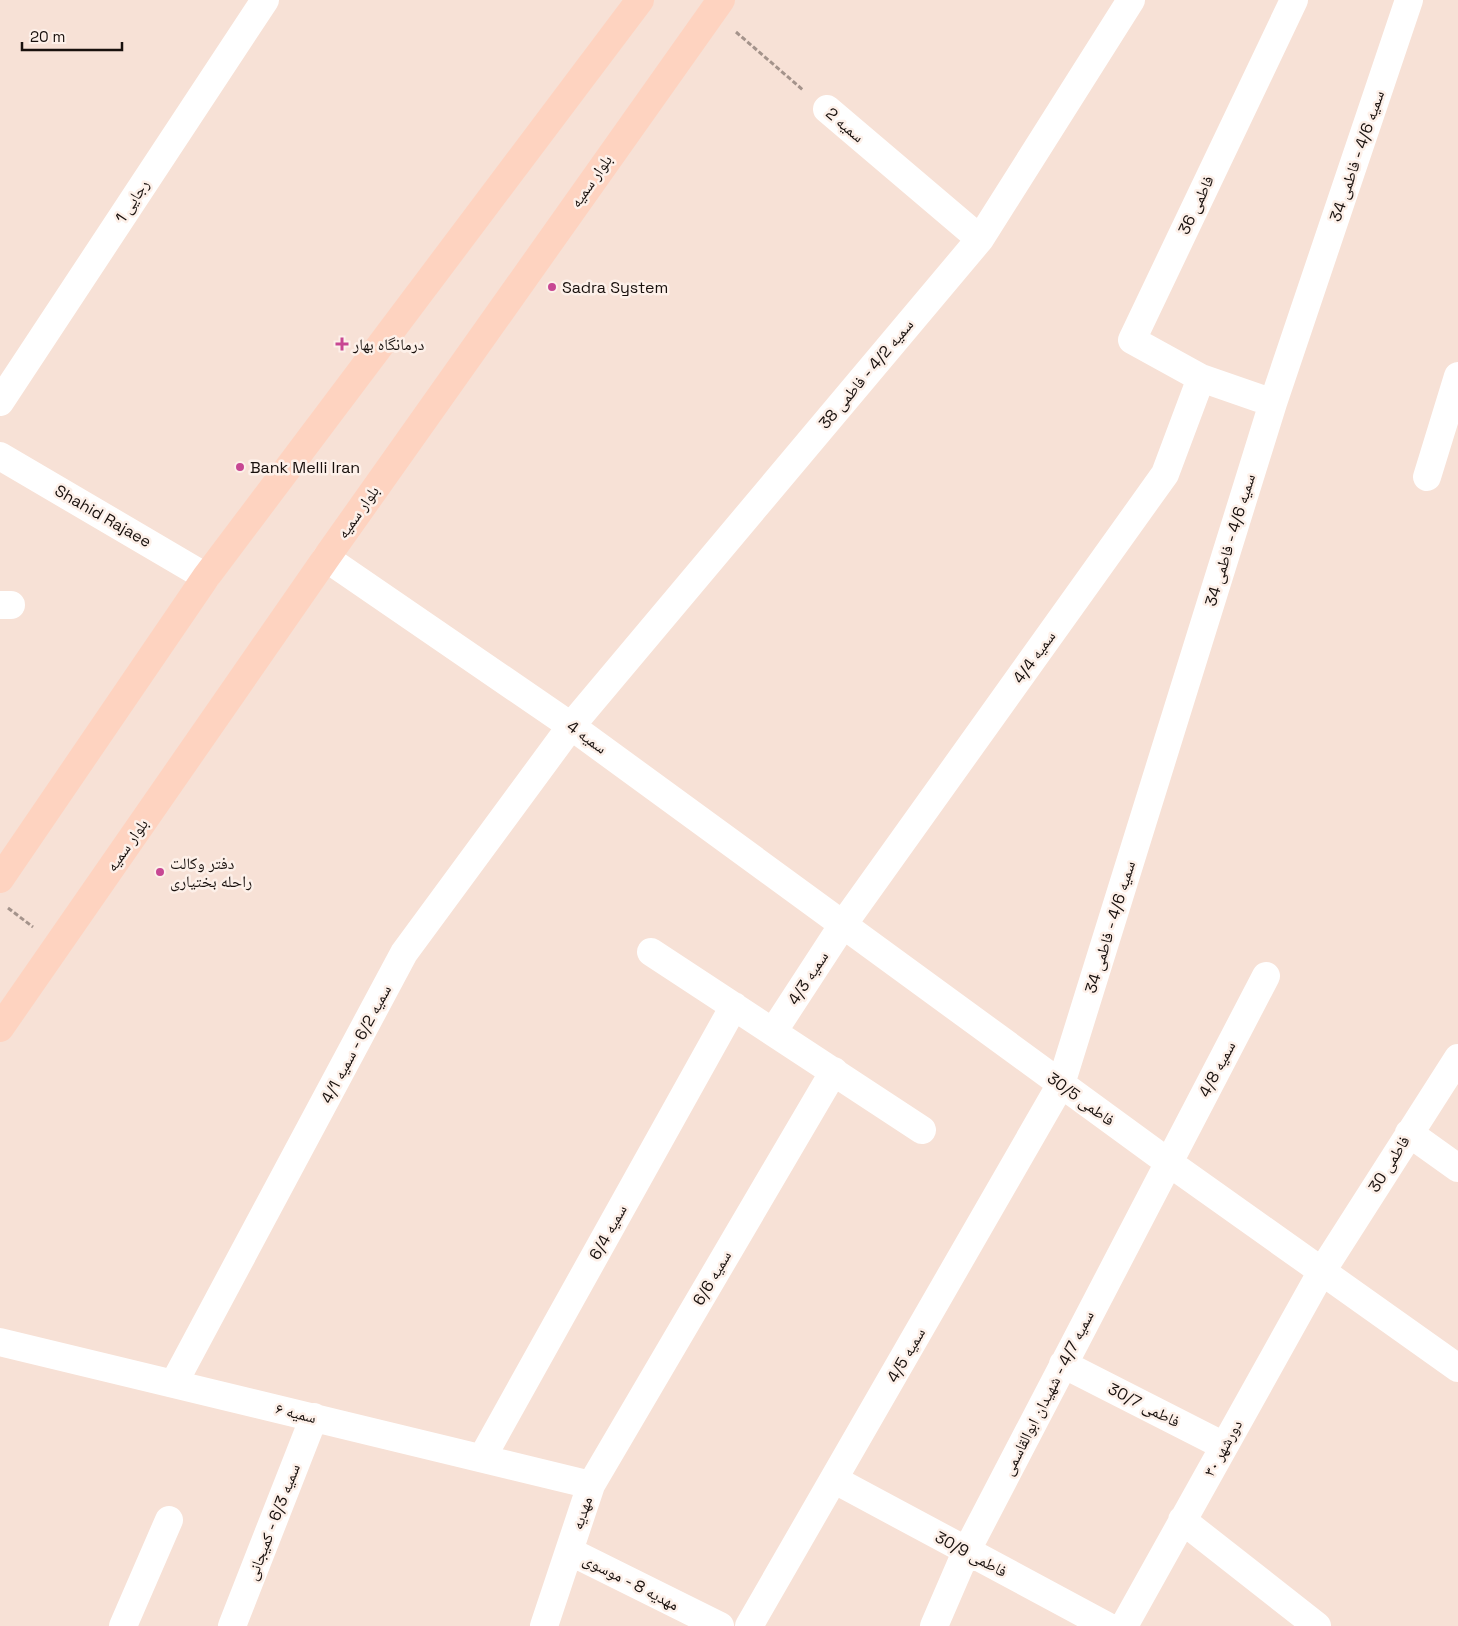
<svg xmlns="http://www.w3.org/2000/svg" width="1458" height="1626" font-family="'Space Grotesk','Noto Naskh Arabic',sans-serif">
	<style>
		.lines { fill: none; stroke-linecap: round; stroke-linejoin: round }
		.path { stroke: #a4938b; stroke-width: 3; stroke-dasharray: 5 2.5; stroke-linecap: butt }
		.minor { stroke: #fff; stroke-width: 28 }
		.major { stroke: #fed3c0; stroke-width: 28 }
		.poi-dot { fill: #c74793; stroke: #fdf0e9; stroke-width: 2 }
		.labels { text-anchor: middle; dominant-baseline: central; stroke-width: 5; stroke-linejoin: round; paint-order: stroke }
		.street-label { font-size: 16px; fill: #18100d; stroke: #fdf0e9 }
		.poi-label { font-size: 16px; fill: #18100d; stroke: #fdf0e9; text-anchor: start }
	</style>
	<rect width="100%" height="100%" fill="#f7e1d6"/>
	<g class="lines">
		<path class="path" d="M 736,32 L 803,90
			M 8,908 L 33,927"/>
		<path class="minor" d="M 827,109 L 980,239
			M 0,402 L 265,0
			M 1273,403 L 1201,378 L 1132,340 L 1294,0
			M 0,456 L 206,577
			M 1427,477 L 1458,376
			M 326,558 L 571,726 L 1168,1162 L 1458,1368
			M 0,605 L 11,605
			M 651,952 L 922,1130
			M 773,1032 L 844,923 L 1165,474 L 1201,378
			M 1409,1133 L 1458,1168
			M 0,1342 L 591,1485
			M 1063,1364 L 1224,1446
			M 174,1383 L 404,953 L 571,726 L 980,239 L 1131,0
			M 482,1458 L 734,1006
			M 835,1480 L 1107,1626
			M 1182,1520 L 1317,1626
			M 569,1551 L 720,1626
			M 123,1626 L 169,1520
			M 232,1626 L 314,1417
			M 544,1626 L 591,1485 L 834,1071
			M 749,1626 L 1061,1084 L 1273,403 L 1409,0
			M 934,1626 L 966,1552 L 1266,976
			M 1124,1626 L 1322,1271 L 1458,1058"/>
		<path class="major" d="M 0,879 L 206,577 L 640,0
			M 0,1028 L 326,558 L 721,0"/>
	</g>
	<g class="poi-dot">
		<circle cx="552" cy="287" r="5"/>
		<path d="M339.5 336.5h5v5h5v5h-5v5h-5v-5h-5v-5h5z"/>
		<circle cx="240" cy="467" r="5"/>
		<circle cx="160" cy="872" r="5"/>
	</g>
	<g class="labels">
		<g class="street-label">
			<text transform="translate(845 125) rotate(40)">سمیه 2</text>
			<text transform="translate(1357 156) rotate(-71)">سمیه 4/6 - فاطمی 34</text>
			<text transform="translate(591 181) rotate(-55)">بلوار سمیه</text>
			<text transform="translate(132 201) rotate(-57)">رجایی 1</text>
			<text transform="translate(1196 205) rotate(-65)">فاطمی 36</text>
			<text transform="translate(866 374) rotate(-50)">سمیه 4/2 - فاطمی 38</text>
			<text transform="translate(358 512) rotate(-55)">بلوار سمیه</text>
			<text transform="translate(103 516) rotate(30)">Shahid Rajaee</text>
			<text transform="translate(1230 540) rotate(-73)">سمیه 4/6 - فاطمی 34</text>
			<text transform="translate(1034 657) rotate(-54)">سمیه 4/4</text>
			<text transform="translate(587 737) rotate(36)">سمیه 4</text>
			<text transform="translate(127 845) rotate(-55)">بلوار سمیه</text>
			<text transform="translate(1110 927) rotate(-73)">سمیه 4/6 - فاطمی 34</text>
			<text transform="translate(808 978) rotate(-57)">سمیه 4/3</text>
			<text transform="translate(356 1044) rotate(-62)">سمیه 6/2 - سمیه 4/1</text>
			<text transform="translate(1217 1069) rotate(-62)">سمیه 4/8</text>
			<text transform="translate(1081 1099) rotate(36)">فاطمی 30/5</text>
			<text transform="translate(1389 1164) rotate(-58)">فاطمی 30</text>
			<text transform="translate(608 1232) rotate(-61)">سمیه 6/4</text>
			<text transform="translate(712 1278) rotate(-60)">سمیه 6/6</text>
			<text transform="translate(906 1355) rotate(-60)">سمیه 4/5</text>
			<text transform="translate(1048 1393) rotate(-63)">سمیه 4/7 - شهیدان ابوالقاسمی</text>
			<text transform="translate(1144 1405) rotate(27)">فاطمی 30/7</text>
			<text transform="translate(296 1413) rotate(14)">سمیه ۶</text>
			<text transform="translate(1223 1448) rotate(-61)">دورشهر ۳۰</text>
			<text transform="translate(582 1513) rotate(-71)">مهدیه</text>
			<text transform="translate(273 1522) rotate(-69)">سمیه 6/3 - کمیجانی</text>
			<text transform="translate(971 1554) rotate(28)">فاطمی 30/9</text>
			<text transform="translate(631 1582) rotate(27)">مهدیه 8 - موسوی</text>
		</g>
		<g class="poi-label">
			<text x="562" y="287">Sadra System</text>
			<text x="353" y="344">درمانگاه بهار</text>
			<text x="250" y="467">Bank Melli Iran</text>
			<text x="170" y="863">دفتر وکالت<tspan x="170" dy="18">راحله بختیاری</tspan></text>
		</g>
	</g>
	<path d="M22 42v8h100v-8" fill="none" stroke="#18100d" stroke-width="2.5"/>
	<text x="30" y="42" font-size="15" fill="#18100d" stroke="#fdf0e9" stroke-width="4" paint-order="stroke">20 m</text>
</svg>
